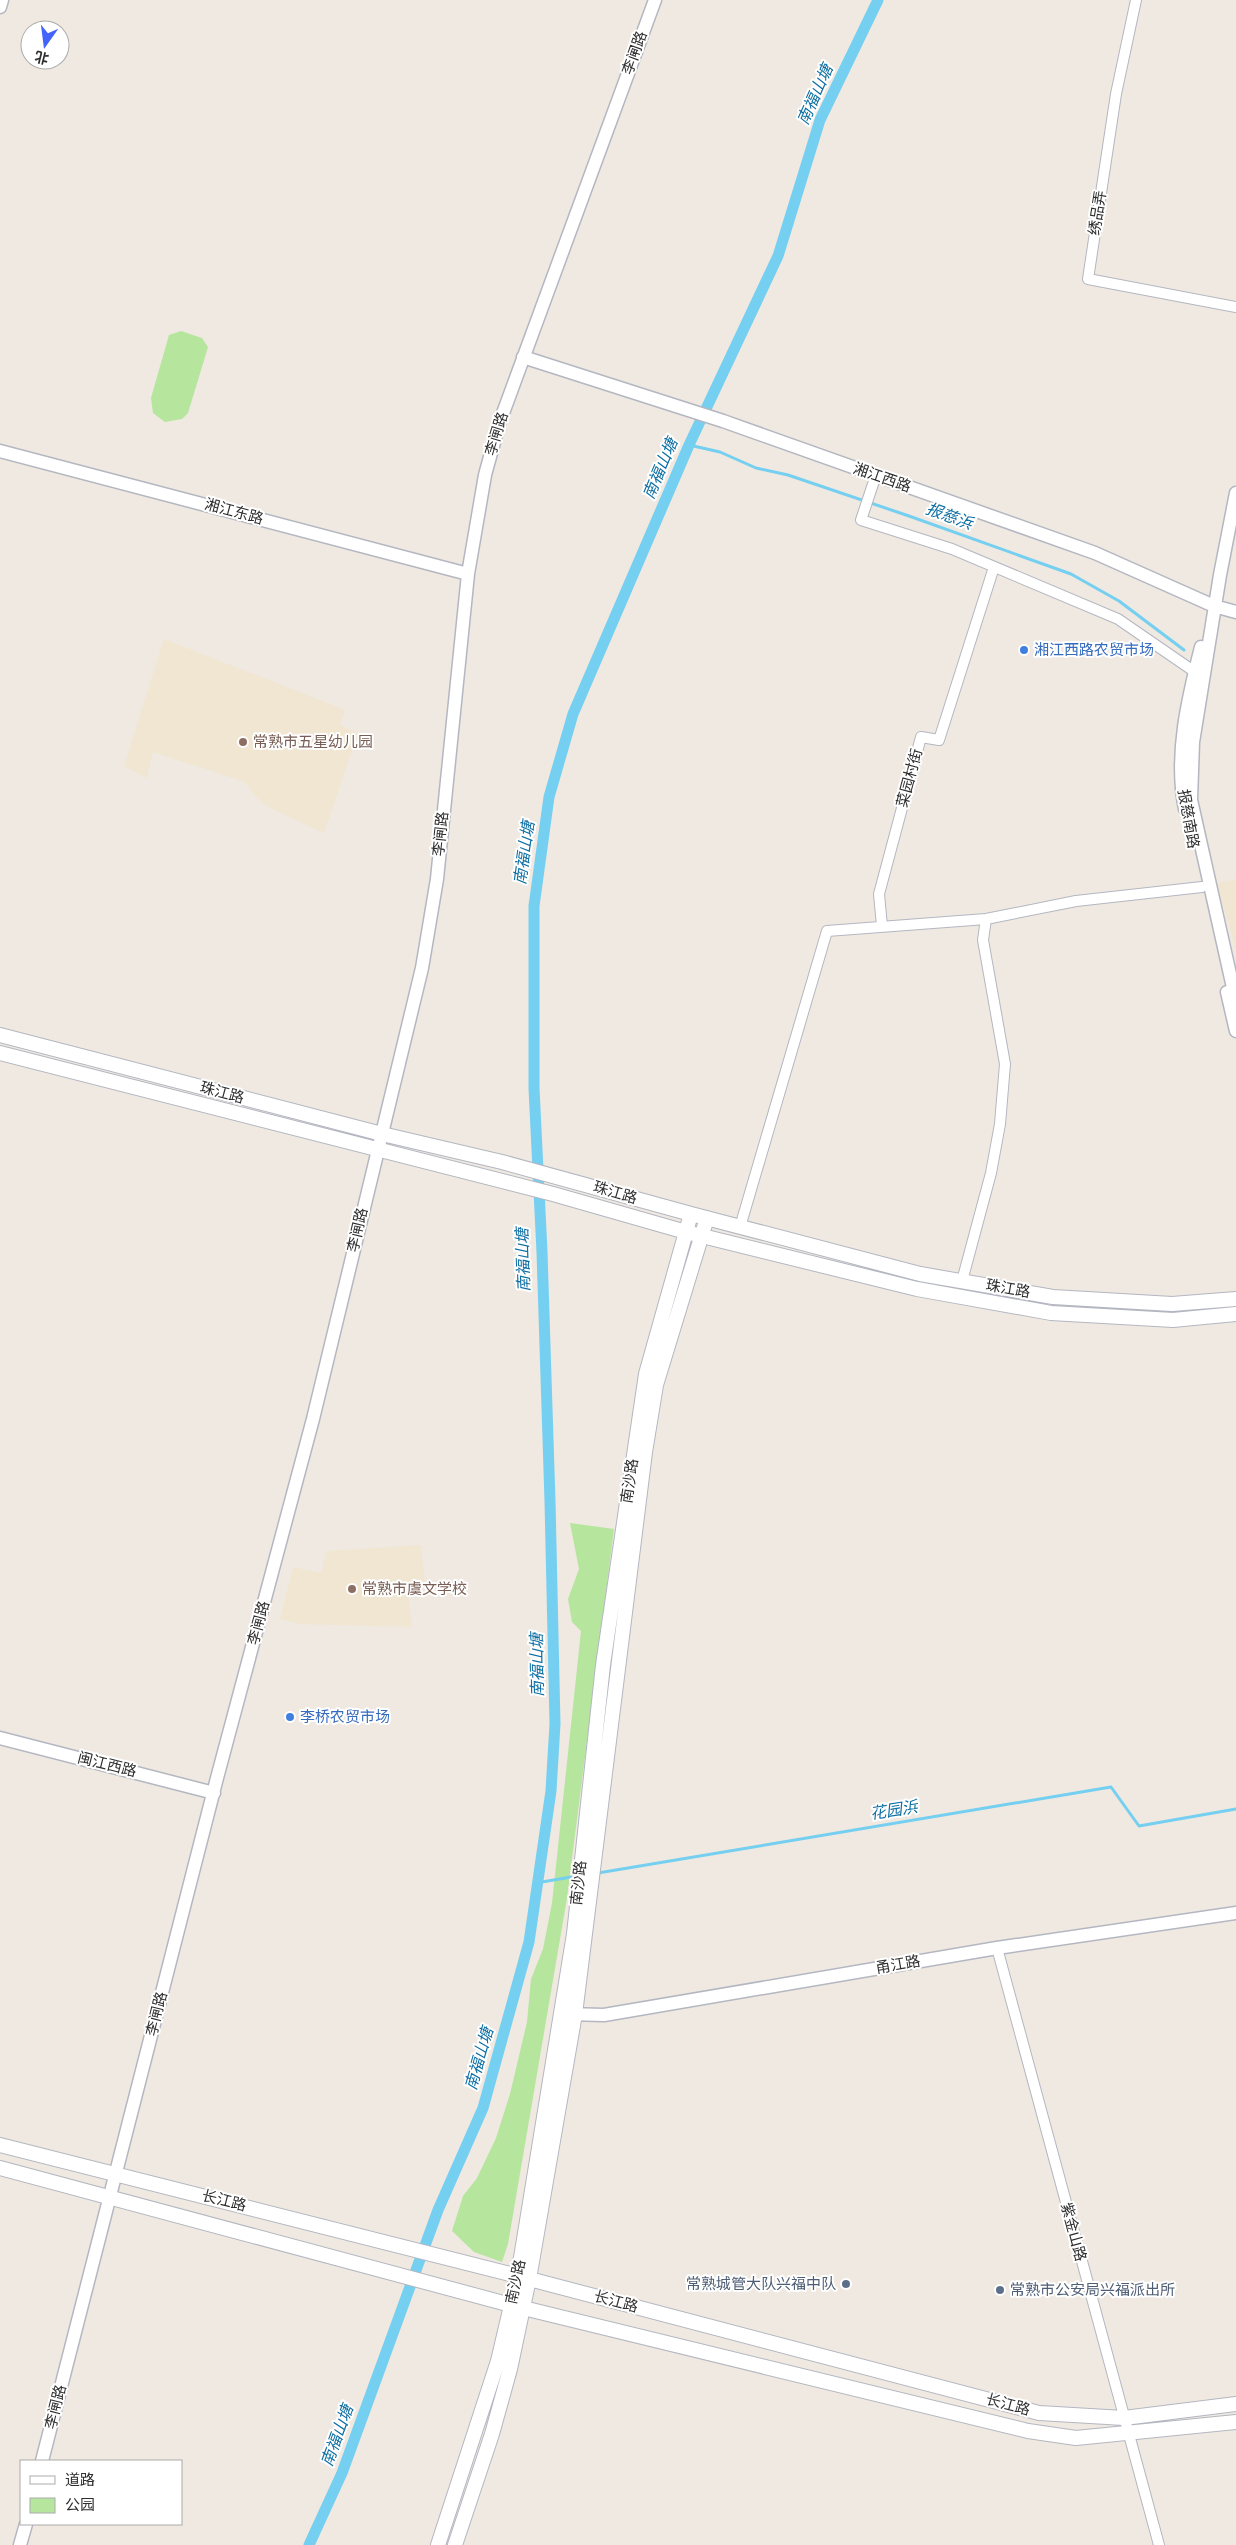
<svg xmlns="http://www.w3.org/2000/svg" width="1236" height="2545" font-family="'Sofia Sans Condensed','Noto Sans SC',sans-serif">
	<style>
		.education { fill: #f0e6d1 }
		.green { fill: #b6e59e }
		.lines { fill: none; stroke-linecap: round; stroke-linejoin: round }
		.stream { stroke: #75cff0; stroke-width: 3 }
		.canal { stroke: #75cff0; stroke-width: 11 }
		.minor-casing { stroke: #b4b7c1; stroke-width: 12 }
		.tertiary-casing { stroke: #b4b7c1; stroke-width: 15 }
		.secondary-casing { stroke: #b4b7c1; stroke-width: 16 }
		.minor { stroke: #fff; stroke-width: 10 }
		.tertiary { stroke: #fff; stroke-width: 12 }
		.secondary { stroke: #fff; stroke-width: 14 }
		.shop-dot { fill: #3f7fe0; stroke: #fff; stroke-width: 2 }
		.education-dot { fill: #8d6e63; stroke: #fff; stroke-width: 2 }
		.service-dot { fill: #5c6f8a; stroke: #fff; stroke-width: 2 }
		.labels { text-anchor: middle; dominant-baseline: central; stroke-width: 4; stroke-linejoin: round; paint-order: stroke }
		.street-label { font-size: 15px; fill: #2e2e2e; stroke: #fff }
		.shop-label { font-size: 15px; fill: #366cbe; stroke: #fff; text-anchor: start }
		.education-label { font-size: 15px; fill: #785e54; stroke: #fff; text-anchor: start }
		.service-label { font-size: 15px; fill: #4e5e75; stroke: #fff; text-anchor: end }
		.water-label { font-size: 16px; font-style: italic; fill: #0d6fa3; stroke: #fff }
	</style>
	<rect width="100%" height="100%" fill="#efe9e1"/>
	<path class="education" d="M 164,639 L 345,710 L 340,725 L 358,733 L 324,833 L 270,808 L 256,797 L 245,782 L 153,752 L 147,778 L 124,766 Z
		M 1236,879 L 1236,950 L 1217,883 Z
		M 421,1545 L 425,1586 L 408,1592 L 412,1627 L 299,1624 L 280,1619 L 293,1567 L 321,1573 L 327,1551 Z"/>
	<path class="green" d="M 181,331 L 202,338 L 208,347 L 188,413 L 182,419 L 165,422 L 153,413 L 151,398 L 169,335 Z
		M 570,1523 L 614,1529 L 567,1898 L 508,2244 L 502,2262 L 474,2252 L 452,2231 L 463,2196 L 477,2178 L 496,2138 L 510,2094 L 527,2022 L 531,1979 L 543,1949 L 552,1903 L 581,1631 L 572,1622 L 568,1599 L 579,1569 Z"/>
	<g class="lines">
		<path class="stream" d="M 689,445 L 720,452 L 756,468 L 788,475 L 909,516 L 1071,574 L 1119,601 L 1184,650
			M 598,1873 L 1111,1787 L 1139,1826 L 1236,1809
			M 536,1883 L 577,1876"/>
		<path class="canal" d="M 309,2545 L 342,2473 L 438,2210 L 483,2108 L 529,1942 L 551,1791 L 555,1724 L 550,1501 L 542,1252 L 534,1088 L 534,906 L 549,797 L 573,714 L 689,445 L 778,256 L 820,120 L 878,0"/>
		<defs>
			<path id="minor" d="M 1136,0 L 1116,94 L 1088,279 L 1236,307
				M 876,475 L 861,520 L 952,549 L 1118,619 L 1195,672
				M 882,926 L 879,894 L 921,737 L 939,740 L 994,567
				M 740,1227 L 827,931 L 986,919 L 1076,901 L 1202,887
				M 962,1281 L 991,1173 L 1000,1124 L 1005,1064 L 983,940 L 986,919
				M 997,1948 L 1159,2545"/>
			<path id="tertiary" d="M 0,7 L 2,0
				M 523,357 L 723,421 L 1095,553 L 1214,606 L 1236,612
				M 0,451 L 468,574
				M 1236,493 L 1220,575 L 1193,742 L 1191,800 L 1236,1001
				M 1185,809 C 1174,756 1188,698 1201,647
				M 1227,992 L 1236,1031
				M 0,1738 L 214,1793
				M 566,2014 L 604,2015 L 997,1948 L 1236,1913
				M 42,2461 L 217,1778 L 313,1419 L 422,968 L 437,879 L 468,574 L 485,475 L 499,424 L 655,0
				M 20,2545 L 26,2524"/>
			<path id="secondary" d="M 0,1035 L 382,1134 L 502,1162 L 691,1214 L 920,1274 L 1053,1297 L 1172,1304 L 1236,1299
				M 0,1053 L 553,1194 L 686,1232 L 917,1289 L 1051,1313 L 1173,1320 L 1236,1314
				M 0,2145 L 518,2276 L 1039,2413 L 1124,2418 L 1236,2404
				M 0,2168 L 511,2305 L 1028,2431 L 1076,2438 L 1236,2422
				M 438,2545 L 498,2361 L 518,2276 L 574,1934 L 603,1665 L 646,1374 L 691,1214
				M 455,2545 L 492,2434 L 510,2369 L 529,2279 L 575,2014 L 645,1452 L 656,1385 L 707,1218"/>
		</defs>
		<use href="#minor" class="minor-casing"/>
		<use href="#tertiary" class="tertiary-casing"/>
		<use href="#secondary" class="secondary-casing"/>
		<use href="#minor" class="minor"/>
		<use href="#tertiary" class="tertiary"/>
		<use href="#secondary" class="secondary"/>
	</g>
	<g class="shop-dot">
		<circle cx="1024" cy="650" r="5"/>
		<circle cx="290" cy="1717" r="5"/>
	</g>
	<g class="education-dot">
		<circle cx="243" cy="742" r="5"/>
		<circle cx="352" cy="1589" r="5"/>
	</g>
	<g class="service-dot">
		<circle cx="846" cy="2284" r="5"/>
		<circle cx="1000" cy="2290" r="5"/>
	</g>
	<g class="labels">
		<g class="street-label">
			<text transform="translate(635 53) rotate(-70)">李闸路</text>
			<text transform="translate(1098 213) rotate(-81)">绣品弄</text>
			<text transform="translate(497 434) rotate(-73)">李闸路</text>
			<text transform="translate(882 478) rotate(19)">湘江西路</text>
			<text transform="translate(234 512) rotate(15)">湘江东路</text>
			<text transform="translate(910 778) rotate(-75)">菜园村街</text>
			<text transform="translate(1188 819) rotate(80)">报慈南路</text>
			<text transform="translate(441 834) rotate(-84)">李闸路</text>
			<text transform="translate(222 1093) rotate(15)">珠江路</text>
			<text transform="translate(615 1193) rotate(16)">珠江路</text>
			<text transform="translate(358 1230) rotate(-77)">李闸路</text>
			<text transform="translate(1008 1289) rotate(10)">珠江路</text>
			<text transform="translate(630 1481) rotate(-82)">南沙路</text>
			<text transform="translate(259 1623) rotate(-75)">李闸路</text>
			<text transform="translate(107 1765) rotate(14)">闽江西路</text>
			<text transform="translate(579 1883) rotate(-84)">南沙路</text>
			<text transform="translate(898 1965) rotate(-10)">甬江路</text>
			<text transform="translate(157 2014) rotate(-76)">李闸路</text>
			<text transform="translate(224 2201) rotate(14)">长江路</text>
			<text transform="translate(1073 2232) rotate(75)">紫金山路</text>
			<text transform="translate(516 2282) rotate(-78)">南沙路</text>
			<text transform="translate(616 2302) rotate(15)">长江路</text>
			<text transform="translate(1008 2405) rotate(15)">长江路</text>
			<text transform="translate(56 2407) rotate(-76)">李闸路</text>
		</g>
		<g class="shop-label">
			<text x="1034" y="650">湘江西路农贸市场</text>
			<text x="300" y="1717">李桥农贸市场</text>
		</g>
		<g class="education-label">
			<text x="253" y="742">常熟市五星幼儿园</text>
			<text x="362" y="1589">常熟市虞文学校</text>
		</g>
		<g class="service-label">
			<text x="836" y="2284">常熟城管大队兴福中队</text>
			<text x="1010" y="2290" text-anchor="start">常熟市公安局兴福派出所</text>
		</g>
		<g class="water-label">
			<text transform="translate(816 95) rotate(-66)">南福山塘</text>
			<text transform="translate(661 469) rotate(-67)">南福山塘</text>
			<text transform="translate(949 517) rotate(20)">报慈浜</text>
			<text transform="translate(525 853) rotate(-82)">南福山塘</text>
			<text transform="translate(524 1260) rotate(-92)">南福山塘</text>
			<text transform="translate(538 1665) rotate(-91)">南福山塘</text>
			<text transform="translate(894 1811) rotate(-9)">花园浜</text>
			<text transform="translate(480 2059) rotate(-74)">南福山塘</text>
			<text transform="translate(338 2436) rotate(-70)">南福山塘</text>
		</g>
	</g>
	<rect x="20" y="2460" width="162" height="65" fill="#ffffff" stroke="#ababab"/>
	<rect x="30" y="2476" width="25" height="8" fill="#ffffff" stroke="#ababab"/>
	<text x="65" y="2485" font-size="15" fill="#2e2e2e">道路</text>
	<rect x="30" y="2498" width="25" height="15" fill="#b6e59e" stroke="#ababab"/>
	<text x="65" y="2510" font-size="15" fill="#2e2e2e">公园</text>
	<g transform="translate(45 45) rotate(194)"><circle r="24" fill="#ffffff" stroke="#ababab"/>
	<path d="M0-4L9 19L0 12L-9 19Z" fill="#4264fb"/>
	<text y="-8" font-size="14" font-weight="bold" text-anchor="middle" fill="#2e2e2e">北</text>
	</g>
</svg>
